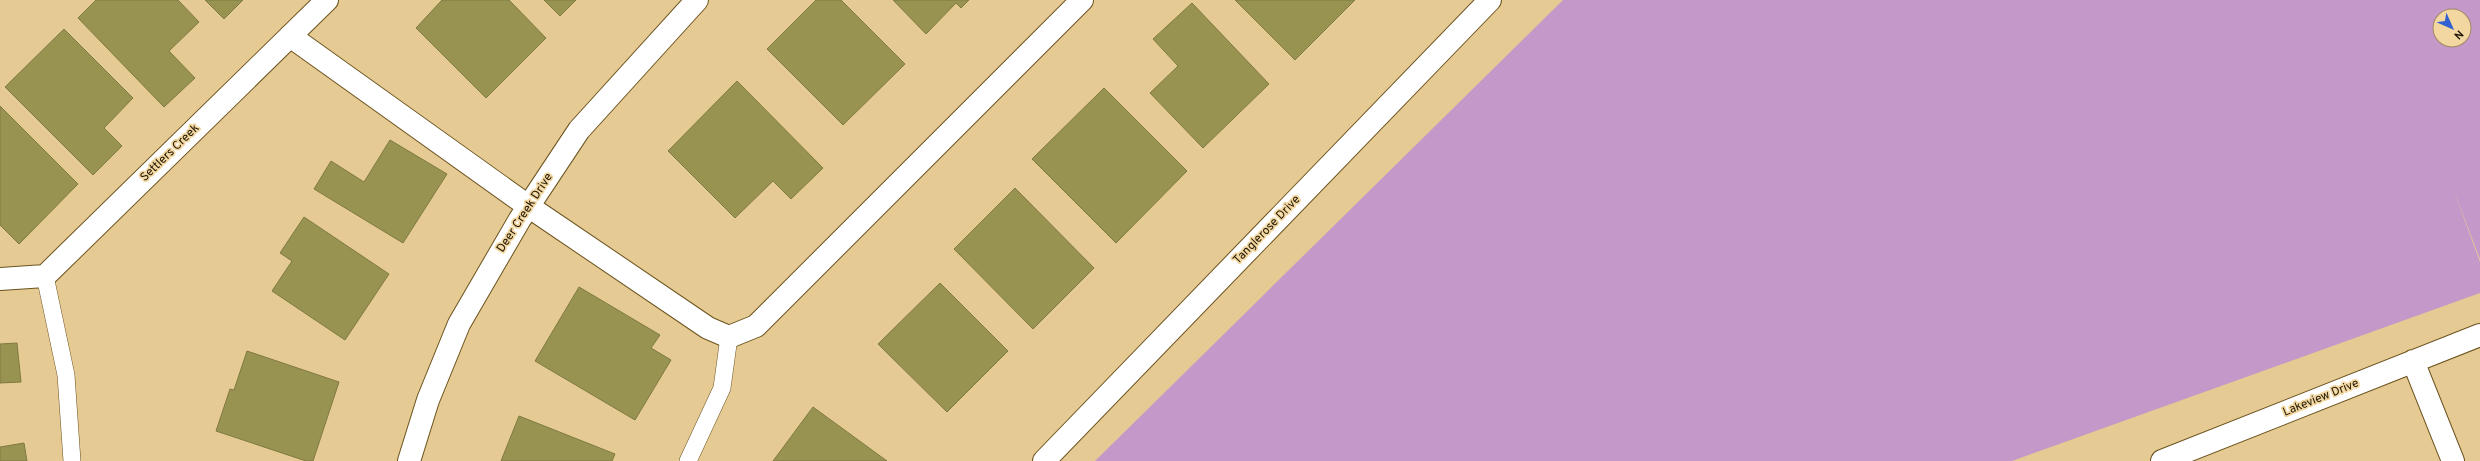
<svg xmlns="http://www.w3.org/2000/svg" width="2480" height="461" font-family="Overpass,sans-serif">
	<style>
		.green { fill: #c498c8; fill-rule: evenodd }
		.building { fill: #999351; stroke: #7f7a42 }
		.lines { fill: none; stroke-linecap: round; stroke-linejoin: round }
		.lane-casing { stroke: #6b531e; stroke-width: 18 }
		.street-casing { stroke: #6b531e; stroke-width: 24 }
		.secondary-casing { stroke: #6b531e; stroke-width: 24 }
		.lane { stroke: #fff; stroke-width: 17 }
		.street { stroke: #fff; stroke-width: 22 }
		.secondary { stroke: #fff; stroke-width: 22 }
		.labels { text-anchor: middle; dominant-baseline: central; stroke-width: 3.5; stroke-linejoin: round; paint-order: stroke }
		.street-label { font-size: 12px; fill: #1f1502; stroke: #f3d7a1 }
	</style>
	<rect width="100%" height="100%" fill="#e6ca94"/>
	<path class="green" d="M 1563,0 L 2480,0 L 2480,259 L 2452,186 L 2480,262 L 2480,293 L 2012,461 L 1095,461 ZM 2440,16 L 2464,16 L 2464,40 L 2440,40 Z"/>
	<path class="building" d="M 96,0 L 178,0 L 199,22 L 169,51 L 195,78 L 164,107 L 78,18 Z
		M 205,0 L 243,0 L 224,19 Z
		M 509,0 L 546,38 L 486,98 L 416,28 L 442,0 Z
		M 544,0 L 576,0 L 560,16 Z
		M 816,0 L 841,0 L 905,64 L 843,125 L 767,49 Z
		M 893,0 L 969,0 L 961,8 L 956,3 L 926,34 Z
		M 1235,0 L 1355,0 L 1295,60 Z
		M 1192,3 L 1269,84 L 1203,148 L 1150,93 L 1178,66 L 1153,39 Z
		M 64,29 L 133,98 L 104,128 L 122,146 L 93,175 L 5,87 Z
		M 737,81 L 823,168 L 791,199 L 773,181 L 735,218 L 668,151 Z
		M 1104,88 L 1187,171 L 1116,243 L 1032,159 Z
		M 0,106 L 78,184 L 19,244 L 0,225 Z
		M 390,140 L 447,174 L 403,243 L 314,189 L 331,161 L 364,182 Z
		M 1015,188 L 1094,268 L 1033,329 L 954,249 Z
		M 304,217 L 389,274 L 345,340 L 272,291 L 292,261 L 280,253 Z
		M 940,283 L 1008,351 L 947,412 L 878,344 Z
		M 579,287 L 660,335 L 651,348 L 671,360 L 635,420 L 535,361 Z
		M 17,343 L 21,382 L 0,383 L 0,344 Z
		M 247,351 L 339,382 L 313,461 L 306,461 L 216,431 L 230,389 L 234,390 Z
		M 813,407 L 887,461 L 773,461 Z
		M 519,416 L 615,454 L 612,461 L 501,461 Z
		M 24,443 L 27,461 L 0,461 L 0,447 Z"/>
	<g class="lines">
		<defs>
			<path id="lane" d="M 45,276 L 66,375 L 72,461
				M 688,461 L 722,388 L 729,337"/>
			<path id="street" d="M 290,36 L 528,206 L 708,328 L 729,337 L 756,326 L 1082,0
				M 0,279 L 45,276 L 327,0
				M 409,461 L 428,400 L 459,324 L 520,219 L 579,130 L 697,0
				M 1044,461 L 1490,0"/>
			<path id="secondary" d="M 2413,361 L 2453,461
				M 2162,461 L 2480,335"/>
		</defs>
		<use href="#lane" class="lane-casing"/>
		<use href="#street" class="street-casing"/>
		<use href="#secondary" class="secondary-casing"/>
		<use href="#lane" class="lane"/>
		<use href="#street" class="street"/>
		<use href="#secondary" class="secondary"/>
	</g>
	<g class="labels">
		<g class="street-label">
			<text transform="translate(170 153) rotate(-44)">Settlers Creek</text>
			<text transform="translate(525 213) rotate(-57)">Deer Creek Drive</text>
			<text transform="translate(1267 230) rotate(-46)">Tanglerose Drive</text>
			<text transform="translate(2321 398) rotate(-22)">Lakeview Drive</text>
		</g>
	</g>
	<g transform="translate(2452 28) rotate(135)"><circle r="19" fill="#f3d7a1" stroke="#9e8961"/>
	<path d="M0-3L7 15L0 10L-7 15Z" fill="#3361d1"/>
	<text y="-6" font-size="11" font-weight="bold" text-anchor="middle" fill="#1f1502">N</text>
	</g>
</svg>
